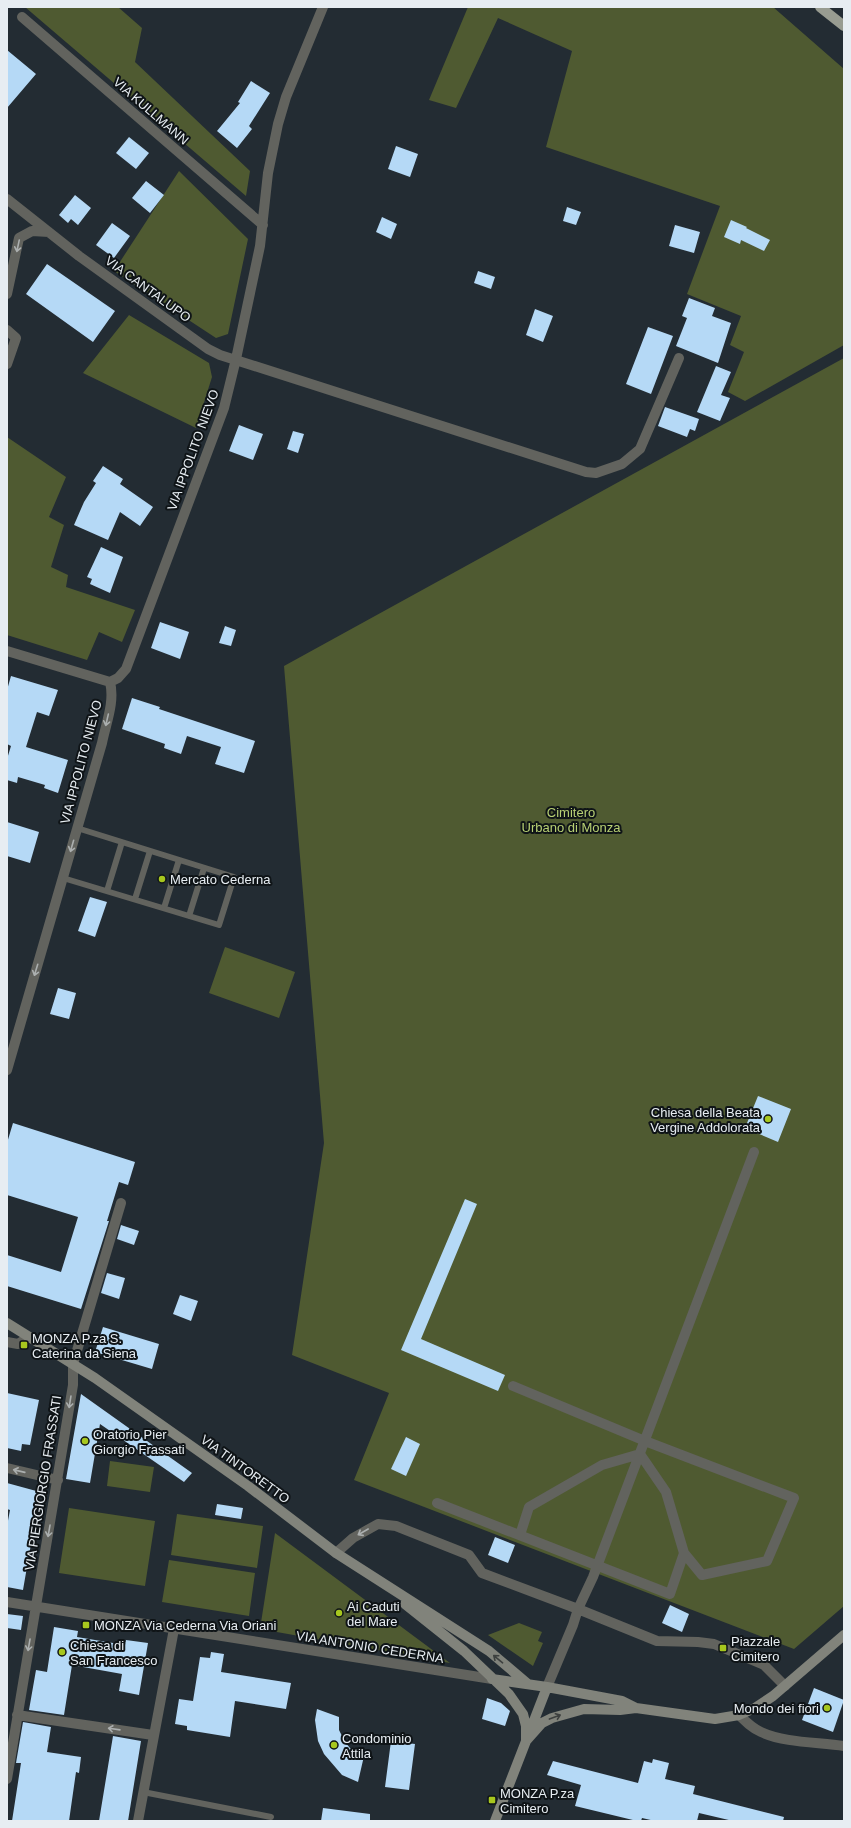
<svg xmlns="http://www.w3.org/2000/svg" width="851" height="1828" font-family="Helvetica,sans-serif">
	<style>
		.green { fill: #4f5a31 }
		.building { fill: #b5d9f6 }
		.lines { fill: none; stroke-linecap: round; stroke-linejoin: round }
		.lane { stroke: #62635e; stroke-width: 6 }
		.street { stroke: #62635e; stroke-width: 10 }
		.secondary { stroke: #81837b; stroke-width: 10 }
		.primary { stroke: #989c91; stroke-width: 10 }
		.oneway { stroke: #abafaf }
		.oneway2 { stroke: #3d403f }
		.poi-dot { fill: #a7c71e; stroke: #0f1417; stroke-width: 1.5 }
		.labels { text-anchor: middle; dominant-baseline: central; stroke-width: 4; stroke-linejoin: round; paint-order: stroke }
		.street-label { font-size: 13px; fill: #e7edf2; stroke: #0f1417 }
		.park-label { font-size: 13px; fill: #b8d074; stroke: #0f1417 }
		.poi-label { font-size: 13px; fill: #e7edf2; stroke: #0f1417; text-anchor: start }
	</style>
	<rect width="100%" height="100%" fill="#232c33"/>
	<path class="green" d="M 25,7 L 118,7 L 142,28 L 135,62 L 250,171 L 246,196 Z
		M 468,7 L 773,7 L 844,69 L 844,345 L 745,401 L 728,392 L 744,352 L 730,345 L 741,316 L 687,294 L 720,206 L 546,147 L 572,51 L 498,18 L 456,108 L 429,100 Z
		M 179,171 L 248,239 L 228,334 L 216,338 L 114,271 Z
		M 129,315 L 209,363 L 212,377 L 196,428 L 83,373 Z
		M 844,358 L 844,1606 L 794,1649 L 354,1480 L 389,1393 L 292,1355 L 324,1143 L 284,666 Z
		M 7,437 L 66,477 L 49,517 L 64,525 L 51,567 L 68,575 L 66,587 L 135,610 L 122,642 L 99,632 L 87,660 L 7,635 Z
		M 225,947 L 295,972 L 279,1018 L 209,993 Z
		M 110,1461 L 154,1467 L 150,1492 L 107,1486 Z
		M 69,1508 L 155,1521 L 145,1586 L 59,1573 Z
		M 177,1514 L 263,1526 L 257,1568 L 171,1555 Z
		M 275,1533 L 450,1663 L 260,1629 Z
		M 169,1560 L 255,1573 L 249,1616 L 162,1602 Z
		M 519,1623 L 542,1632 L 538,1641 L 543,1643 L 533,1666 L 488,1635 Z"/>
	<path class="building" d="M 7,50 L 36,74 L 7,108 Z
		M 251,81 L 270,93 L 249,126 L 252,129 L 237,148 L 217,131 L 240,103 L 238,102 Z
		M 129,137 L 149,153 L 136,169 L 116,153 Z
		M 396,146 L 418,154 L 410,177 L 388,169 Z
		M 146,181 L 164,195 L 150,213 L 132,198 Z
		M 75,195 L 91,208 L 78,225 L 71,219 L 68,223 L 59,215 Z
		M 567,207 L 581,212 L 576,225 L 563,221 Z
		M 382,217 L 397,224 L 391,239 L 376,232 Z
		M 731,220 L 747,227 L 746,228 L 770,240 L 764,251 L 741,240 L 740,244 L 724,237 Z
		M 112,223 L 130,236 L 114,258 L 96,245 Z
		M 675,225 L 700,232 L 694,253 L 669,246 Z
		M 47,264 L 115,311 L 93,342 L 26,294 Z
		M 478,271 L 495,277 L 491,289 L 474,283 Z
		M 689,298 L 715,308 L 712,316 L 731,323 L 718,363 L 676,346 L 687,318 L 682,316 Z
		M 535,309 L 553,316 L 543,342 L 526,335 Z
		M 648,327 L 673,336 L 651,394 L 626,384 Z
		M 716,366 L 731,372 L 721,395 L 730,398 L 720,421 L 697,412 Z
		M 665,407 L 699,419 L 695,431 L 690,429 L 687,437 L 658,426 Z
		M 239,425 L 263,434 L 253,460 L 229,451 Z
		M 293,431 L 304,434 L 298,453 L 287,449 Z
		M 103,466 L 123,479 L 120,484 L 153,507 L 140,526 L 120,512 L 108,540 L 74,525 L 84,502 L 96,483 L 93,481 Z
		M 101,547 L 123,557 L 110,593 L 90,584 L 92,579 L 87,577 Z
		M 160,622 L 189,632 L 180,659 L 151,648 Z
		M 225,626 L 236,630 L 231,646 L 219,643 Z
		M 11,676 L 58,690 L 49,716 L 37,712 L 26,747 L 68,760 L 58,793 L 44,788 L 45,785 L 18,777 L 17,783 L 7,780 L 7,759 L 11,746 L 7,744 L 7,690 Z
		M 132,698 L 160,707 L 159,709 L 255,741 L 244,773 L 215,764 L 221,747 L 187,736 L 181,754 L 164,748 L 165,744 L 122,729 Z
		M 7,822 L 39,832 L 30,863 L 7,856 Z
		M 90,897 L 107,902 L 95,937 L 78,931 Z
		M 58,988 L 76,993 L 69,1019 L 50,1014 Z
		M 758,1096 L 791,1109 L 778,1142 L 745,1128 Z
		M 13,1123 L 135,1162 L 128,1185 L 119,1182 L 107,1221 L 109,1221 L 81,1309 L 7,1286 L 7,1255 L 61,1272 L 78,1217 L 7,1195 L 7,1143 Z
		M 465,1199 L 477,1204 L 421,1339 L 505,1375 L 498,1391 L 401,1350 Z
		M 121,1225 L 139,1231 L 134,1245 L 117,1239 Z
		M 107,1273 L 125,1278 L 119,1299 L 101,1293 Z
		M 180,1295 L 198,1301 L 191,1321 L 173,1314 Z
		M 103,1327 L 159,1344 L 152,1369 L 95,1352 Z
		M 7,1393 L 39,1400 L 30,1445 L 22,1444 L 21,1451 L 7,1448 Z
		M 81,1394 L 192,1473 L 184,1482 L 100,1424 L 90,1483 L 66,1479 Z
		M 406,1437 L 420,1444 L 406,1476 L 391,1469 Z
		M 7,1483 L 40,1492 L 23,1590 L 7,1587 L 7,1526 L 10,1510 L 7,1509 Z
		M 217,1504 L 243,1508 L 241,1519 L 215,1515 Z
		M 495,1537 L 515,1545 L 508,1563 L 488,1555 Z
		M 670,1605 L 689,1614 L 682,1632 L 662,1623 Z
		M 7,1614 L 23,1616 L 21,1630 L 7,1628 Z
		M 54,1627 L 78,1631 L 77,1637 L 125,1645 L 126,1640 L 148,1643 L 139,1695 L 119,1691 L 122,1674 L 72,1665 L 64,1715 L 29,1710 L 36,1670 L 47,1672 Z
		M 211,1652 L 224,1654 L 221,1672 L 291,1683 L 286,1709 L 235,1701 L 230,1737 L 187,1730 L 187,1726 L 175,1724 L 179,1699 L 193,1701 L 200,1657 L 210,1658 Z
		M 814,1688 L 844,1700 L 833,1732 L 802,1720 Z
		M 487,1698 L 501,1703 L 510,1711 L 505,1726 L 482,1719 Z
		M 317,1709 L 339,1717 L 339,1730 L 345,1742 L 350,1748 L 364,1756 L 358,1782 L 342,1775 L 324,1754 L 318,1741 L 315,1720 Z
		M 23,1722 L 51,1727 L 47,1752 L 81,1757 L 79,1773 L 76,1772 L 69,1821 L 12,1821 L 21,1763 L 16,1763 Z
		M 113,1736 L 141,1741 L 128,1821 L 99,1821 Z
		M 391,1741 L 415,1744 L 409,1790 L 385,1787 Z
		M 653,1759 L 669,1763 L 665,1779 L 695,1786 L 693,1794 L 784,1817 L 783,1821 L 733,1821 L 699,1813 L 697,1821 L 655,1821 L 642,1818 L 641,1821 L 637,1821 L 575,1806 L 581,1785 L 547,1775 L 553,1761 L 638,1783 L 644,1761 L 652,1763 Z
		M 323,1808 L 370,1814 L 370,1821 L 321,1821 Z"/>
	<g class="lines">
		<path class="lane" d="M 63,878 L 219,925 L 234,877 L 77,828
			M 107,891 L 122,842
			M 135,899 L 150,851
			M 164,908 L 179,860
			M 189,916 L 204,868
			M 143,1792 L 271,1817"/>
		<path class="street" d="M 22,17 L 263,225
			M 7,199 L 79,256 L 208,349 L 220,355 L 586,472 L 596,473 L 622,464 L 640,449 L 679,358
			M 7,294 L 19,238 L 32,231 L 49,232
			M 7,330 L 16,338 L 7,364
			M 7,651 L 110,682
			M 110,682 L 118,678 L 126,669 L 224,408 L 236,359 L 260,246 L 268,173 L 278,124 L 286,97 L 323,7
			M 7,1070 L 102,743 C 106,723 115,702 110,682
			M 7,1342 L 18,1344 L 29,1337
			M 513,1386 L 645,1441 L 794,1498 L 767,1561 L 702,1575 L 684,1553
			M 7,1468 L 58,1480
			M 437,1503 L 670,1594 L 684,1553 L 666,1492 L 640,1454 L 602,1465 L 529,1507 L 520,1535
			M 336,1553 L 353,1538 L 378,1524 L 396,1526 L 469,1555 L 482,1573 L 578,1609 L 593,1577 L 754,1152
			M 7,1602 L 492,1679
			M 547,1687 L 573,1625 L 578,1609 L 657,1641 L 698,1642 L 714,1644 L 764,1665 L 785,1686
			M 17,1715 L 153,1735
			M 739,1715 C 746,1722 752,1728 761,1732 C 785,1743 818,1742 844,1746
			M 7,1779 L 73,1385 L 73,1364 L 121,1203
			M 138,1821 L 174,1629"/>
		<path class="secondary" d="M 7,1323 L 95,1378 L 248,1486 L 336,1553 L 489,1651 L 528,1684
			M 405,1604 L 464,1651 L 509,1694 L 523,1714 L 526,1726 L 526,1741
			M 492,1679 L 547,1687 L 622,1701 L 636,1708
			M 526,1741 L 542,1723 L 552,1718 L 584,1709 L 620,1710 L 636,1708 L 715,1719 L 739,1715 L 755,1708 L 773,1696 L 844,1635
			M 495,1821 L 547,1687"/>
		<path class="primary" d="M 820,7 L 844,26"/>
	</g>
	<defs><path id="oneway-shaft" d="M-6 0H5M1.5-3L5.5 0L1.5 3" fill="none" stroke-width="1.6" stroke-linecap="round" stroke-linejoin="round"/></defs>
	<g class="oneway">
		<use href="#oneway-shaft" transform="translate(18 246) rotate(102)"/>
		<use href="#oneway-shaft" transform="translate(107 720) rotate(103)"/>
		<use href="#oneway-shaft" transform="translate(72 846) rotate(106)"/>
		<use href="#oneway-shaft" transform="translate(36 970) rotate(107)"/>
		<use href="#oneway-shaft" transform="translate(70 1402) rotate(99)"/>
		<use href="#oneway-shaft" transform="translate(19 1471) rotate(-167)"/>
		<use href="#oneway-shaft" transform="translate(49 1531) rotate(100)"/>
		<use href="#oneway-shaft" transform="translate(363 1532) rotate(150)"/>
		<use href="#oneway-shaft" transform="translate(29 1645) rotate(100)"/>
		<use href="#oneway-shaft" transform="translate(114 1729) rotate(-172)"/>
	</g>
	<g class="oneway2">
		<use href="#oneway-shaft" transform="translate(498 1659) rotate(-140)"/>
		<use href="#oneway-shaft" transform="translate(555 1717) rotate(-20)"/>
	</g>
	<g class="poi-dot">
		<circle cx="162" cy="879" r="4"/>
		<circle cx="768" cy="1119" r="4"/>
		<rect x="20" y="1341" width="8" height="8" rx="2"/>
		<circle cx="85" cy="1441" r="4"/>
		<circle cx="339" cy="1613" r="4"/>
		<rect x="82" y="1621" width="8" height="8" rx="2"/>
		<rect x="719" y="1644" width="8" height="8" rx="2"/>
		<circle cx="62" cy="1652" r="4"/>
		<circle cx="827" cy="1708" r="4"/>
		<circle cx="334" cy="1745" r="4"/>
		<rect x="488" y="1796" width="8" height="8" rx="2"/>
	</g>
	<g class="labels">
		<g class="street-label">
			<text transform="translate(151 111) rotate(41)">VIA KULLMANN</text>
			<text transform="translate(148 289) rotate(36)">VIA CANTALUPO</text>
			<text transform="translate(193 450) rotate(-70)">VIA IPPOLITO NIEVO</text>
			<text transform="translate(81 762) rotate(-75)">VIA IPPOLITO NIEVO</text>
			<text transform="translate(245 1469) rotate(36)">VIA TINTORETTO</text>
			<text transform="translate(43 1483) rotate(-81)">VIA PIERGIORGIO FRASSATI</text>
			<text transform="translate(370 1647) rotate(9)">VIA ANTONIO CEDERNA</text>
		</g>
		<g class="park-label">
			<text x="571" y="812">Cimitero<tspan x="571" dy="15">Urbano di Monza</tspan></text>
		</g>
		<g class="poi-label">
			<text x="170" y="879">Mercato Cederna</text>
			<text x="760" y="1112" text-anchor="end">Chiesa della Beata<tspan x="760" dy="15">Vergine Addolorata</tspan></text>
			<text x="32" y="1338">MONZA P.za S.<tspan x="32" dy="15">Caterina da Siena</tspan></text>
			<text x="93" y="1434">Oratorio Pier<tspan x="93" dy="15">Giorgio Frassati</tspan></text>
			<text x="347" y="1606">Ai Caduti<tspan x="347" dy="15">del Mare</tspan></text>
			<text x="94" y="1625">MONZA Via Cederna Via Oriani</text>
			<text x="731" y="1641">Piazzale<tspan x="731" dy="15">Cimitero</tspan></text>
			<text x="70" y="1645">Chiesa di<tspan x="70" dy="15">San Francesco</tspan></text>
			<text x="819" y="1708" text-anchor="end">Mondo dei fiori</text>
			<text x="342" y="1738">Condominio<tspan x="342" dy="15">Attila</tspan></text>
			<text x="500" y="1793">MONZA P.za<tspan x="500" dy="15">Cimitero</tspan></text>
		</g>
	</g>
	<rect width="851" height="1828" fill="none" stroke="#e7edf2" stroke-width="16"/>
</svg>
